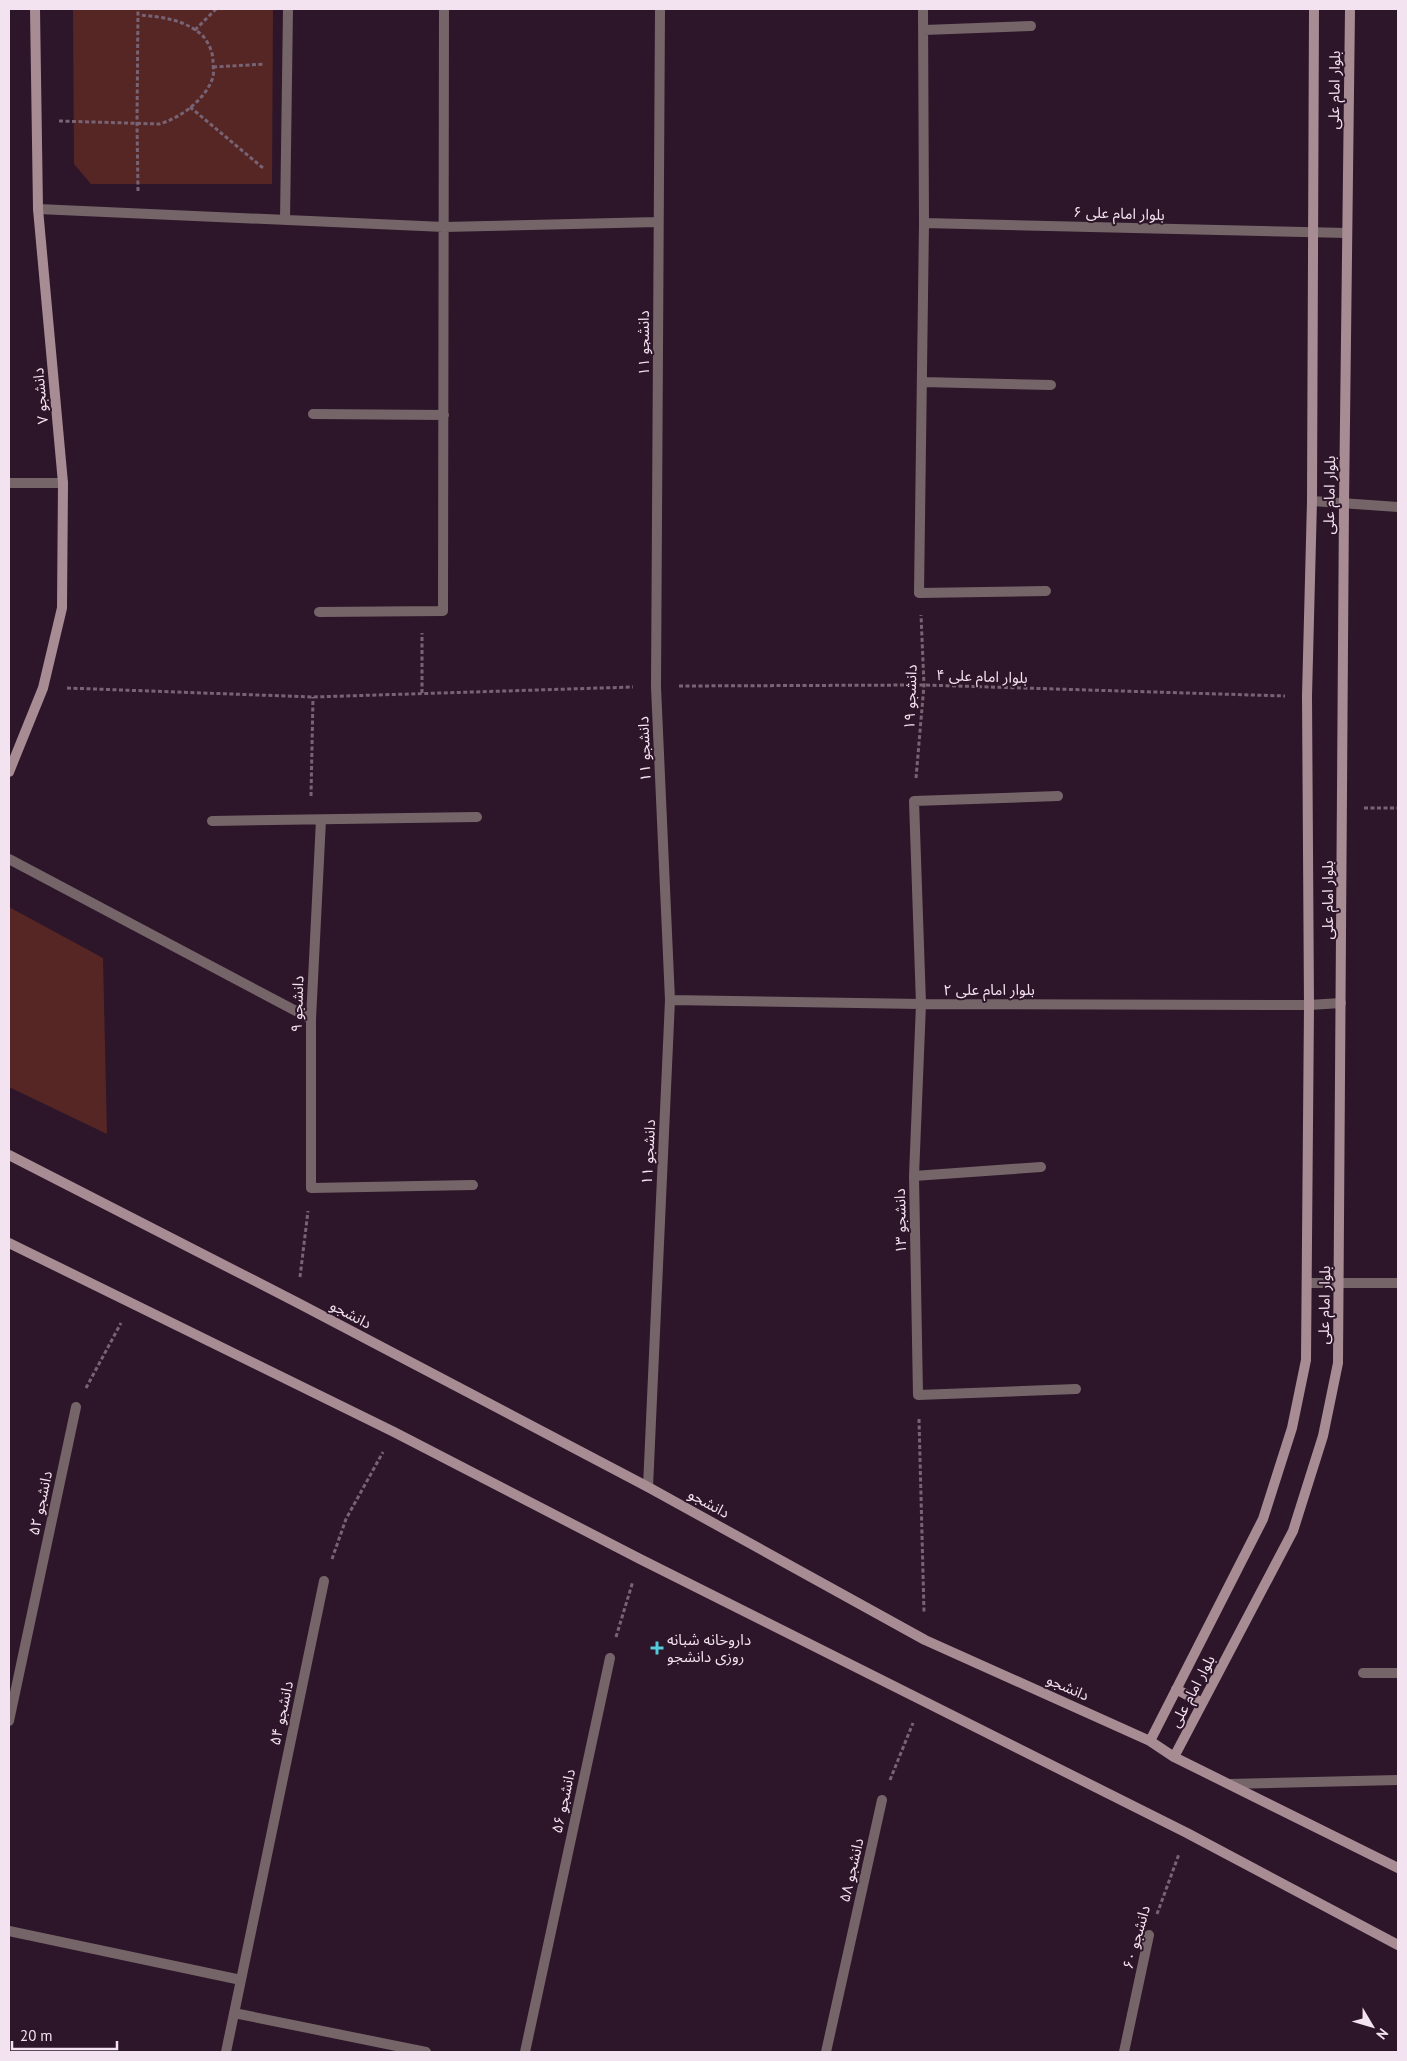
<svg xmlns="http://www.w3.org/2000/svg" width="1407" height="2061" font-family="'PT Sans','Noto Sans Arabic',sans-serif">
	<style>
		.green { fill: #562625 }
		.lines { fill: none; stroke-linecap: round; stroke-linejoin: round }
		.path { stroke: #786374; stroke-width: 3; stroke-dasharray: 4 2.5; stroke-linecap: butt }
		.street { stroke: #756569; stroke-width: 10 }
		.secondary { stroke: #a78c94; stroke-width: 10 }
		.poi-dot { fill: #53cbdb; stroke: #2d1629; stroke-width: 2 }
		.labels { text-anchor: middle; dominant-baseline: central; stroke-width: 4; stroke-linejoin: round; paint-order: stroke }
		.street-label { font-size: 15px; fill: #f3e2ef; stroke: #2d1629 }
		.poi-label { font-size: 15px; fill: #f3e2ef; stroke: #2d1629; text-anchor: start }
	</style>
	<rect width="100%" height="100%" fill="#2d1629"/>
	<path class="green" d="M 73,9 L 273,9 L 272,184 L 91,184 L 74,164 Z
		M 9,907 L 103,958 L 107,1134 L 9,1087 Z"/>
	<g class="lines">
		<path class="path" d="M 195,30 L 216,9
			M 213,67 L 265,64
			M 190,107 L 263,168
			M 59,121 L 159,124 C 181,118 206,99 213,77 C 214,72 213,66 213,61 C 213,52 208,41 201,34 C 182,19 162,17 139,15
			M 138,191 L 137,123 L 138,9
			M 679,686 L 924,685 L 1285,696
			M 67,688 L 313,697 L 633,687
			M 422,693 L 422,633
			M 916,778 L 924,685 L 921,615
			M 311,796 L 313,697
			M 1364,808 L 1398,808
			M 300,1277 L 308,1211
			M 86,1388 L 121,1323
			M 919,1419 L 924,1612
			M 332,1559 L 346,1519 L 383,1452
			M 616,1637 L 633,1581
			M 890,1780 L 913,1723
			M 1157,1914 L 1179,1854"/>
		<path class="street" d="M 923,9 L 924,223 L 919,593 L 1046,591
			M 924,30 L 1031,26
			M 38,209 L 444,227 L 658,222
			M 285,220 L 288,9
			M 924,223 L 1347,233
			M 922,382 L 1051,385
			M 313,414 L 444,415
			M 9,483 L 63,483
			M 1312,501 L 1398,507
			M 319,612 L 443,611 L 444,9
			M 1058,796 L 914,801 L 921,1004 L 914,1176 L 918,1395 L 1076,1389
			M 321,820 L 311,1019 L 311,1188 L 473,1185
			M 212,821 L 477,817
			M 9,859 L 311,1019
			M 670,1000 L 921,1004 L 1309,1005 L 1341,1003
			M 914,1176 L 1041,1167
			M 1307,1283 L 1398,1283
			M 648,1487 L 670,1000 L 656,687 L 660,9
			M 1363,1673 L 1398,1673
			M 9,1721 L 76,1407
			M 1229,1784 L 1398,1780
			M 9,1931 L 241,1980
			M 234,2013 L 426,2052
			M 226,2052 L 324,1581
			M 525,2052 L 610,1658
			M 826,2052 L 882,1800
			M 1124,2052 L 1149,1935"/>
		<path class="secondary" d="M 9,772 L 43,688 L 62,608 L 63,483 L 38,209 L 35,9
			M 9,1155 L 298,1303 L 648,1487 L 925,1640 L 1150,1741 L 1174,1757 L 1398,1868
			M 9,1243 L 394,1432 L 640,1559 L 1187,1833 L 1398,1945
			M 1176,1689 L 1202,1703
			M 1150,1741 L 1263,1519 L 1292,1428 L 1306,1360 L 1309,1005 L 1307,696 L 1312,501 L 1314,9
			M 1174,1757 L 1293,1531 L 1323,1436 L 1338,1363 L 1344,504 L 1350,9"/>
	</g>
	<path class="poi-dot" d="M654.5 1640.5h5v5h5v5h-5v5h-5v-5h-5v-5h5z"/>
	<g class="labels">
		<g class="street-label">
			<text transform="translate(1334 90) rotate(-89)">بلوار امام علی</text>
			<text transform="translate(1119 213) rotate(2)">بلوار امام علی ۶</text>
			<text transform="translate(643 343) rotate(-90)">دانشجو ۱۱</text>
			<text transform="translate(40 396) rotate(-95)">دانشجو ۷</text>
			<text transform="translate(1329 495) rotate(-89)">بلوار امام علی</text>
			<text transform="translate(982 676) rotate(2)">بلوار امام علی ۴</text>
			<text transform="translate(910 697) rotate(-88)">دانشجو ۱۹</text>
			<text transform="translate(644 749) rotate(-92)">دانشجو ۱۱</text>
			<text transform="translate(1327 900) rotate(-90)">بلوار امام علی</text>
			<text x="989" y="989">بلوار امام علی ۲</text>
			<text transform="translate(297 1004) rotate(-88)">دانشجو ۹</text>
			<text transform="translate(648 1152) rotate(-87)">دانشجو ۱۱</text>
			<text transform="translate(900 1221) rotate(-91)">دانشجو ۱۳</text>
			<text transform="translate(1324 1305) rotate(-89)">بلوار امام علی</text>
			<text transform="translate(351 1314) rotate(28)">دانشجو</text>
			<text transform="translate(40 1503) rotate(-78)">دانشجو ۵۲</text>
			<text transform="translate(709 1503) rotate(29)">دانشجو</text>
			<text transform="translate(1068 1687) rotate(24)">دانشجو</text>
			<text transform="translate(1192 1691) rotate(-62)">بلوار امام علی</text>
			<text transform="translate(281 1713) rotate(-78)">دانشجو ۵۴</text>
			<text transform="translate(563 1801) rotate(-78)">دانشجو ۵۶</text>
			<text transform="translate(851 1870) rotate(-77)">دانشجو ۵۸</text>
			<text transform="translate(1136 1937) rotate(-74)">دانشجو ۶۰</text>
		</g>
		<g class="poi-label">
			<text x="667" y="1639">داروخانه شبانه<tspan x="667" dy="17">روزی دانشجو</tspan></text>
		</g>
	</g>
	<rect width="1407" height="2061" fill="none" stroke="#f3e2ef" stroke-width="20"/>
	<g transform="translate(1372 2026) rotate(128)" stroke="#2d1629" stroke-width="4" paint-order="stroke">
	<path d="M0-4L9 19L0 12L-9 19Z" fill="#f3e2ef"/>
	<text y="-8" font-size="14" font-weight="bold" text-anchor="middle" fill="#f3e2ef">N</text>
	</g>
	<path d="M12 2041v8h105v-8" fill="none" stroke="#f3e2ef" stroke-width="2.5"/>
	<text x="20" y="2041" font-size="15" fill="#f3e2ef" stroke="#2d1629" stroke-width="4" paint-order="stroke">20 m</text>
</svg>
